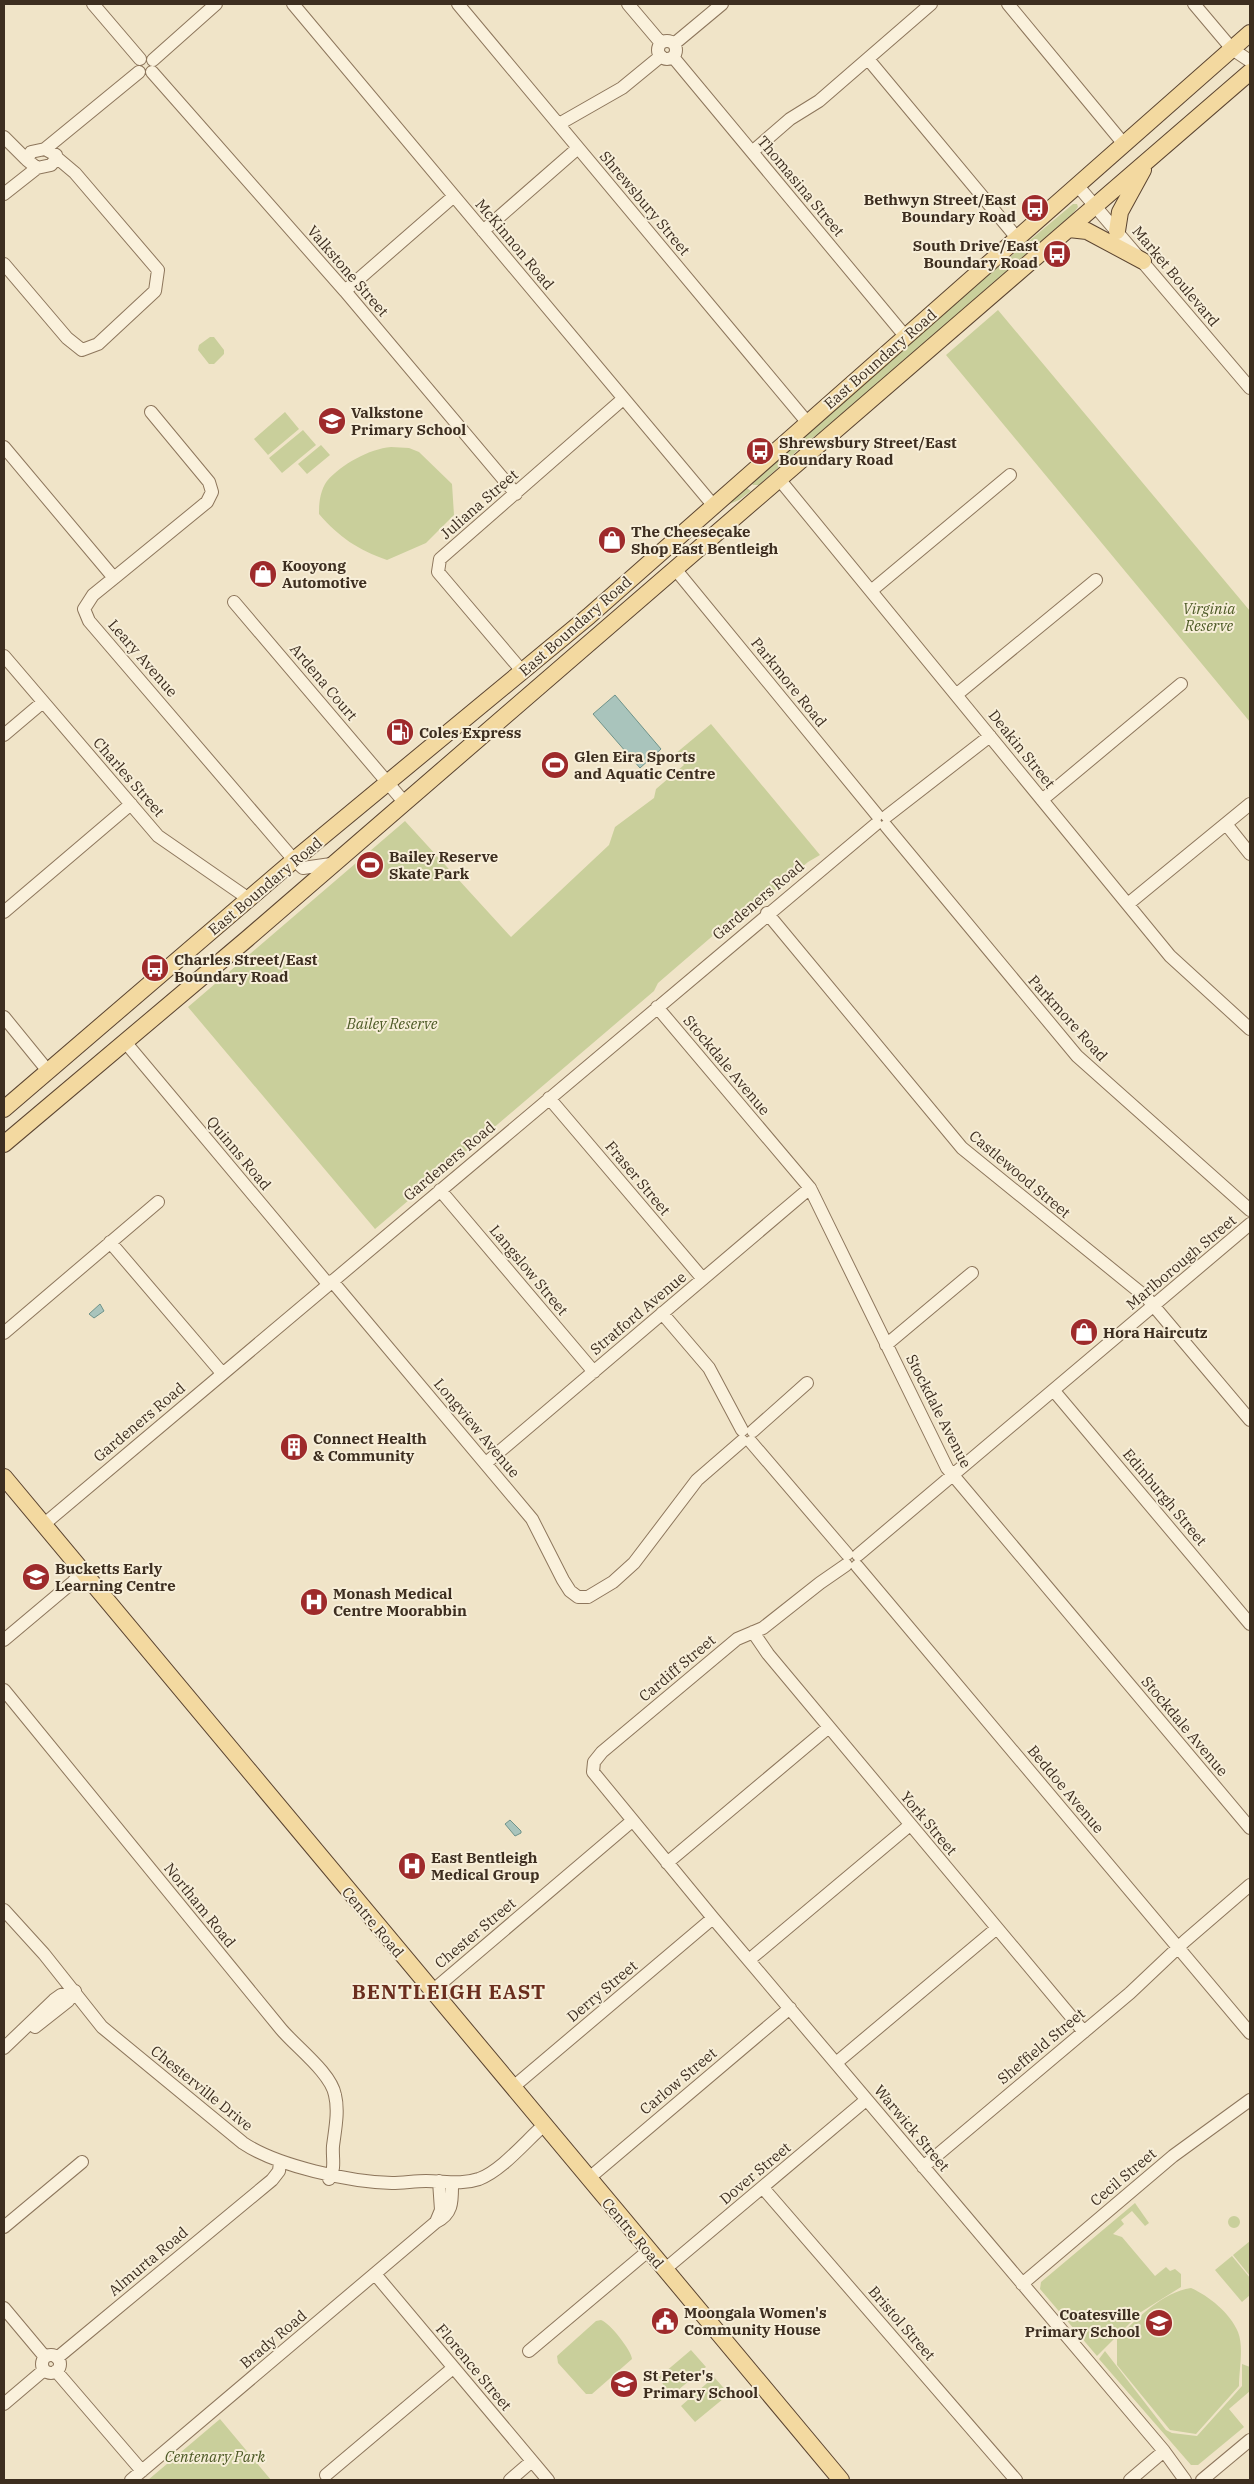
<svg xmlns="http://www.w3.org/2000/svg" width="1254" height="2484" font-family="'IBM Plex Serif',serif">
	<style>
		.green { fill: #c9cf9b }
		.water { fill: #a9c4bc; stroke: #6f938a }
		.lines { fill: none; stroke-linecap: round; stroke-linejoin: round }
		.minor-casing { stroke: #8d765c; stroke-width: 14 }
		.major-casing { stroke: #5b4430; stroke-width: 18 }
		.minor { stroke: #faf1dc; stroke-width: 12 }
		.major { stroke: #f3d9a0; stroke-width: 16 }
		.labels { text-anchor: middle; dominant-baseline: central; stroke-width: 4; stroke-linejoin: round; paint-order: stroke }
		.street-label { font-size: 15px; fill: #3d2e20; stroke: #f7eed8 }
		.poi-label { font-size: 15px; font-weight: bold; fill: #3d2e20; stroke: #f7eed8; text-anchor: start }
		.park-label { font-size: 15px; font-style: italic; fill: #4d5a26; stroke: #f7eed8 }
		.district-label { font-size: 20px; font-weight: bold; letter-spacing: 1px; fill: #6b2e1e; stroke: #f7eed8 }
	</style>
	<rect width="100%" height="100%" fill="#f0e4c8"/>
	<path class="green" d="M 1073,204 L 1077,204 L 1078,207 L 1067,221 L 838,420 L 808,441 L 759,485 L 753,485 L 751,482 L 957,298 L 985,278 Z
		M 998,310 L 1250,611 L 1250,722 L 946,355 Z
		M 210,337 L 214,337 L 224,350 L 224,354 L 214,364 L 209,364 L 198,350 L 199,345 Z
		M 285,412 L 299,429 L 268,455 L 254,439 Z
		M 303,430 L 316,445 L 282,473 L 269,458 Z
		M 321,445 L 330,455 L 307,474 L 298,464 Z
		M 391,447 L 409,448 L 419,452 L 452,484 L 454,515 L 426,543 L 387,560 C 358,550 339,537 319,514 C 319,503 320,491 327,481 C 342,464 369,449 391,447 Z
		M 744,486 L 751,491 L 739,500 L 727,505 Z
		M 711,724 L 820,855 L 808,862 L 733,926 L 716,933 L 658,983 L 654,991 L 375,1229 L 188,1007 L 405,821 L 511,937 L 609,845 L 615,827 L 654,798 L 656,789 L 684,765 L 675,754 Z
		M 1135,2203 L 1149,2223 L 1145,2226 L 1132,2211 L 1121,2220 L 1124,2224 L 1113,2234 L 1122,2237 L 1155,2276 L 1166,2267 L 1170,2271 L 1175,2269 L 1181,2274 L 1181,2287 L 1141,2312 L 1097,2356 L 1040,2289 L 1041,2282 Z
		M1228 2222a6 6 0 1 1 12 0a6 6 0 1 1-12 0Z
		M 1250,2241 L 1250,2276 L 1233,2255 Z
		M 1232,2256 L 1250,2278 L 1250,2295 L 1242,2302 L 1215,2270 Z
		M 1191,2288 C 1209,2296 1230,2313 1238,2332 C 1244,2347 1239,2370 1239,2386 L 1196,2434 L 1170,2430 L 1117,2365 L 1117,2339 C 1136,2319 1163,2292 1191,2288 Z
		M 601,2320 C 609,2322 632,2351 632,2359 L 592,2394 L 586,2394 L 558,2363 L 557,2356 L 596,2321 Z
		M 691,2350 L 706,2367 L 672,2395 L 658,2378 Z
		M 1105,2351 L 1166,2430 L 1172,2433 L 1197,2436 L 1242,2386 L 1242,2364 L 1250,2367 L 1250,2391 L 1229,2409 L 1244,2427 L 1198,2465 L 1191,2465 L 1099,2359 Z
		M 714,2377 L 729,2394 L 695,2422 L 681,2406 Z
		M 220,2419 L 271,2480 L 148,2480 Z"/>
	<path class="water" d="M 615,695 L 661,749 L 640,768 L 593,714 Z
		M 100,1304 L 104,1311 L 94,1318 L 89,1314 Z
		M 510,1820 L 521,1831 L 521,1833 L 515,1836 L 505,1824 Z"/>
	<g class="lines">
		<defs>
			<path id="minor" d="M 93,4 L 140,59
				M 293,4 L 713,505
				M 458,4 L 807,422
				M 628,4 L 661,43
				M 1008,4 L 1123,143
				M 1194,4 L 1232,49 L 1250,61
				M658 50a9 9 0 1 1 18 0a9 9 0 1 1-18 0Z
				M 674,44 L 722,4
				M 673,57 L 905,336
				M 868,59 L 1017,238
				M 153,60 L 216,4
				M 152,72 L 345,291 L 516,494
				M 559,124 L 622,88 L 661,56
				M 4,137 L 26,159
				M 45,149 L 56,155 L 56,159 L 51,165 L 37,168 L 27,160 L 31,152 L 45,149 L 139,72
				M 752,152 L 790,119 L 819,101 L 931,4
				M 1077,185 L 1250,388
				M 4,194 L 37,168
				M 483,231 L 578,148
				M 4,264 L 67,338 L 82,350 L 98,344 L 155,291 L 158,270 L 75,173 L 56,157
				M 345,291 L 454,196
				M 4,447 L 114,578 L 93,595 L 84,609 L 89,621 L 294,860 L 303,868 L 331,864
				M 779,479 L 1170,956 L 1250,1029
				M 676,570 L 877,815
				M 114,578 L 207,502 L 212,492 L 209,482 L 151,412
				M 871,591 L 1010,475
				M 234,602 L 404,802
				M 4,656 L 158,836 L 249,899
				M 522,671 L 438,572 L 440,559 L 623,399
				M 956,695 L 1096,580
				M 4,735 L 43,702
				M 1042,800 L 1181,684
				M 887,816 L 990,736
				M 1226,824 L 1250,854
				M 886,826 L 1077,1056 L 1250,1210
				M 1128,904 L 1250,804
				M 4,912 L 131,804
				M 767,913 L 962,1148 L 1147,1298 L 1250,1420
				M 657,1007 L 810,1188 L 947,1468 L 1250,1828
				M 4,1017 L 48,1071
				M 126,1043 L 328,1284
				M 549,1098 L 703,1279
				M 440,1190 L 594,1372
				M 110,1242 L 222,1373
				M 332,1281 L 532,1519 L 563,1580 L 570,1591 L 578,1597 L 588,1597 L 613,1582 L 634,1563 L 697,1480 L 742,1441
				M 662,1313 L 709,1368 L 742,1430
				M 4,1333 L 158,1202
				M 886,1345 L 972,1273
				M 1054,1391 L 1250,1624
				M 753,1431 L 807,1383
				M 751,1442 L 847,1554
				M 486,1463 L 810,1188
				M 43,1525 L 876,824
				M 858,1555 L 1250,1224
				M 846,1565 L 820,1583 L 763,1628 L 737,1639 L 602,1752 L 594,1762 L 593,1772 L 713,1918 L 1164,2451 L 1185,2480
				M 857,1566 L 1250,2033
				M 753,1632 L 768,1654 L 1084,2032
				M 4,1640 L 73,1582 L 82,1572
				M 4,1690 L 281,2029 C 296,2047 331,2073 335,2095 C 339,2111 335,2130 333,2146 C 332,2158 336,2168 329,2179
				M 667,1863 L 829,1727
				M 4,1910 L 44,1954 L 102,2027 L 243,2143 C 277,2166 350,2182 392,2183 C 403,2183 415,2181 426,2181 C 445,2181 461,2185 479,2179 C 501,2171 525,2142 543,2126
				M 749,1960 L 910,1825
				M 431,1992 L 632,1821
				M 35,2027 L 68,2001 L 75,1991
				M 4,2048 L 54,2000 L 61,1995 L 75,1991
				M 836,2063 L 997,1928
				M 512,2088 L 713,1918
				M 923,2167 L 1130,1993 L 1185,1941 L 1250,1885
				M 588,2179 L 790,2008
				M 763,2188 L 1016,2480
				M 436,2222 L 441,2210 L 439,2181
				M 4,2227 L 82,2162
				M 664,2270 L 866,2100
				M 375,2274 L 548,2480
				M 1022,2284 L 1173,2156 L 1250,2100
				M 4,2308 L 45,2357
				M 529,2351 L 648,2251
				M42 2364a9 9 0 1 1 18 0a9 9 0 1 1-18 0Z
				M 57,2358 L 272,2180 L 279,2171 L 280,2162
				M 56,2371 L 142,2471
				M 4,2404 L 44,2370
				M 326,2475 L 453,2368
				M 131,2480 L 436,2222 C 453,2214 452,2201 452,2184
				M 510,2480 L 532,2461
				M 1130,2480 L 1164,2451
				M 1202,2480 L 1250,2440"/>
			<path id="major" d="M 1069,229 L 1087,231 L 1143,261
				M 1117,231 L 1120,212 L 1143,170
				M 4,1109 L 294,860 L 589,616 L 1250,33
				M 4,1144 L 247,939 L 1250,72
				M 4,1477 L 841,2480"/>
		</defs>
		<use href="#minor" class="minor-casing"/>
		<use href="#major" class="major-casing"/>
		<use href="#minor" class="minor"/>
		<use href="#major" class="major"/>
	</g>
	<defs>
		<symbol id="bus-disc" viewBox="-11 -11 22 22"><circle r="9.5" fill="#9e2a2b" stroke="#f7eed8"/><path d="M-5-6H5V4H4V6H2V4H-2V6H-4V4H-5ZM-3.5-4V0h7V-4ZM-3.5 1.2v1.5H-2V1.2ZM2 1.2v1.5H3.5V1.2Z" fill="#fff"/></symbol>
		<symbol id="school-disc" viewBox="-11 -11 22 22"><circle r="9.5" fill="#9e2a2b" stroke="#f7eed8"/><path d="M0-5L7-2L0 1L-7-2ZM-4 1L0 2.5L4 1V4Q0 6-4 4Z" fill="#fff"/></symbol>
		<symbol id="shop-disc" viewBox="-11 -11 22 22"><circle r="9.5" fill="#9e2a2b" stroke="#f7eed8"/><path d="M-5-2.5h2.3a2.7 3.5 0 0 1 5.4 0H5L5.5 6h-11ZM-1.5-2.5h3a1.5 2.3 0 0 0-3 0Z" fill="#fff"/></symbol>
		<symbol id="fuel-disc" viewBox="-11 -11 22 22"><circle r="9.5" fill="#9e2a2b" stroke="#f7eed8"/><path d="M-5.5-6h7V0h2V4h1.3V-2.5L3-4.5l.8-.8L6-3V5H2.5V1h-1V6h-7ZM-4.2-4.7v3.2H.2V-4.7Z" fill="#fff"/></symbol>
		<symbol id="stadium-disc" viewBox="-11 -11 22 22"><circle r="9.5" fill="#9e2a2b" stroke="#f7eed8"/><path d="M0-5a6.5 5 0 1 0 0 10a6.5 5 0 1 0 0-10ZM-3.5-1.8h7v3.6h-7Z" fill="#fff"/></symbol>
		<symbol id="building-disc" viewBox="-11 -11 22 22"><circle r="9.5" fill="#9e2a2b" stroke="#f7eed8"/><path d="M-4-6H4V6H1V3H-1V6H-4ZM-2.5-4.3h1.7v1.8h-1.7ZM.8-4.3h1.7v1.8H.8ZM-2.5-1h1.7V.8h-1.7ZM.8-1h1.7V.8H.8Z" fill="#fff"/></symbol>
		<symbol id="hospital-disc" viewBox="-11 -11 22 22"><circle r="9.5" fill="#9e2a2b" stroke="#f7eed8"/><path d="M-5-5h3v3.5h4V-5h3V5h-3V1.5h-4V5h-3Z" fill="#fff"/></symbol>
		<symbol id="civic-disc" viewBox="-11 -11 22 22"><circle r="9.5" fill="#9e2a2b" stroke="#f7eed8"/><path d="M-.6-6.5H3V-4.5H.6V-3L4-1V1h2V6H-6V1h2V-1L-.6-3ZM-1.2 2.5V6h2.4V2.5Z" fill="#fff"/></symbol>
	</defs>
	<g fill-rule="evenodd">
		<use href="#bus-disc" x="1019" y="192" width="32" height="32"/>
		<use href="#bus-disc" x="1041" y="238" width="32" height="32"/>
		<use href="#school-disc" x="316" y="405" width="32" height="32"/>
		<use href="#bus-disc" x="744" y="435" width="32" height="32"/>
		<use href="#shop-disc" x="596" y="524" width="32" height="32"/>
		<use href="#shop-disc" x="247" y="558" width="32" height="32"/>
		<use href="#fuel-disc" x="384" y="716" width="32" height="32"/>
		<use href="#stadium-disc" x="539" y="749" width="32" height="32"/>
		<use href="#stadium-disc" x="354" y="849" width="32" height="32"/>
		<use href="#bus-disc" x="139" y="952" width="32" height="32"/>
		<use href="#shop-disc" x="1068" y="1316" width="32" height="32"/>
		<use href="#building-disc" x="278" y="1431" width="32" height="32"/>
		<use href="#school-disc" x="20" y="1561" width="32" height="32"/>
		<use href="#hospital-disc" x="298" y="1586" width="32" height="32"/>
		<use href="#hospital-disc" x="396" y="1850" width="32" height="32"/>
		<use href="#civic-disc" x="649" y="2305" width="32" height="32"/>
		<use href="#school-disc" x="1143" y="2307" width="32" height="32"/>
		<use href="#school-disc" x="608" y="2368" width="32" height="32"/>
	</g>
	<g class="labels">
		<g class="street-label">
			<text transform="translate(801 186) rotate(50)">Thomasina Street</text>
			<text transform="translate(645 203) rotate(50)">Shrewsbury Street</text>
			<text transform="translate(515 244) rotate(50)">McKinnon Road</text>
			<text transform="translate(348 271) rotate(49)">Valkstone Street</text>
			<text transform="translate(1176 276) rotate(50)">Market Boulevard</text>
			<text transform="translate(880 359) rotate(-41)">East Boundary Road</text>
			<text transform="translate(479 504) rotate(-41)">Juliana Street</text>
			<text transform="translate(575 626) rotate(-41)">East Boundary Road</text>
			<text transform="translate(143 658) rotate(49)">Leary Avenue</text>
			<text transform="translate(324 682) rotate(50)">Ardena Court</text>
			<text transform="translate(789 682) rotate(51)">Parkmore Road</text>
			<text transform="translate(1022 749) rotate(51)">Deakin Street</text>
			<text transform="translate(129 777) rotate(49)">Charles Street</text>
			<text transform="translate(265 886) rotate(-40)">East Boundary Road</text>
			<text transform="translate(758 900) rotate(-40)">Gardeners Road</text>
			<text transform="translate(1068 1018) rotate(48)">Parkmore Road</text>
			<text transform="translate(727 1065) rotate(50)">Stockdale Avenue</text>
			<text transform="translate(239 1153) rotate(50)">Quinns Road</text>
			<text transform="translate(449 1161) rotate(-40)">Gardeners Road</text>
			<text transform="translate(1020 1174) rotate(40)">Castlewood Street</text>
			<text transform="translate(638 1178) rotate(50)">Fraser Street</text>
			<text transform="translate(1181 1262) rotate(-40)">Marlborough Street</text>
			<text transform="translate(529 1270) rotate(50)">Langslow Street</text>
			<text transform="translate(638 1313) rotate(-40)">Stratford Avenue</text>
			<text transform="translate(939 1411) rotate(63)">Stockdale Avenue</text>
			<text transform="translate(139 1422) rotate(-40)">Gardeners Road</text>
			<text transform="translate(477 1428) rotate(50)">Longview Avenue</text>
			<text transform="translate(1165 1497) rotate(50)">Edinburgh Street</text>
			<text transform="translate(677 1668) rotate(-40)">Cardiff Street</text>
			<text transform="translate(1185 1726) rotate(50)">Stockdale Avenue</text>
			<text transform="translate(1066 1789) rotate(50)">Beddoe Avenue</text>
			<text transform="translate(929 1823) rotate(50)">York Street</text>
			<text transform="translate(200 1905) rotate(51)">Northam Road</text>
			<text transform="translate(373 1922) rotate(50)">Centre Road</text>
			<text transform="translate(475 1933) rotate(-40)">Chester Street</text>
			<text transform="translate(602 1991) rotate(-40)">Derry Street</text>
			<text transform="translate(1041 2046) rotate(-40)">Sheffield Street</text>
			<text transform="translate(678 2081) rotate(-40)">Carlow Street</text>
			<text transform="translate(202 2088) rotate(39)">Chesterville Drive</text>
			<text transform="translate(912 2128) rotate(50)">Warwick Street</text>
			<text transform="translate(755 2173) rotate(-40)">Dover Street</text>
			<text transform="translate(1123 2177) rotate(-40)">Cecil Street</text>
			<text transform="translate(633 2233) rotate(50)">Centre Road</text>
			<text transform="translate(148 2261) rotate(-40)">Almurta Road</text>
			<text transform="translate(902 2323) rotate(49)">Bristol Street</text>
			<text transform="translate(273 2339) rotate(-40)">Brady Road</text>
			<text transform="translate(474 2367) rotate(50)">Florence Street</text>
		</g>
		<g class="poi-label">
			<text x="1016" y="199" text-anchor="end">Bethwyn Street/East<tspan x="1016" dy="17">Boundary Road</tspan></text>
			<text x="1038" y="245" text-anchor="end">South Drive/East<tspan x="1038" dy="17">Boundary Road</tspan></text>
			<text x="351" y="412">Valkstone<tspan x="351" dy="17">Primary School</tspan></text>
			<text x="779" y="442">Shrewsbury Street/East<tspan x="779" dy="17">Boundary Road</tspan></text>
			<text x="631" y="531">The Cheesecake<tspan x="631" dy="17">Shop East Bentleigh</tspan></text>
			<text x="282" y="565">Kooyong<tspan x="282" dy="17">Automotive</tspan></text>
			<text x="419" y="732">Coles Express</text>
			<text x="574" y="756">Glen Eira Sports<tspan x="574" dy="17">and Aquatic Centre</tspan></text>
			<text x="389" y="856">Bailey Reserve<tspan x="389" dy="17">Skate Park</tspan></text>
			<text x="174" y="959">Charles Street/East<tspan x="174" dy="17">Boundary Road</tspan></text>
			<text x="1103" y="1332">Hora Haircutz</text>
			<text x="313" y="1438">Connect Health<tspan x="313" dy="17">&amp; Community</tspan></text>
			<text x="55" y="1568">Bucketts Early<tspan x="55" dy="17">Learning Centre</tspan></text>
			<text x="333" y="1593">Monash Medical<tspan x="333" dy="17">Centre Moorabbin</tspan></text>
			<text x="431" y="1857">East Bentleigh<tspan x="431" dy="17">Medical Group</tspan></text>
			<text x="684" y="2312">Moongala Women's<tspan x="684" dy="17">Community House</tspan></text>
			<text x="1140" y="2314" text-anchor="end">Coatesville<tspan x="1140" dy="17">Primary School</tspan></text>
			<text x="643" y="2375">St Peter's<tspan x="643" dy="17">Primary School</tspan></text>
		</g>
		<g class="park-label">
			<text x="1209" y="608">Virginia<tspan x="1209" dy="17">Reserve</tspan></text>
			<text x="392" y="1023">Bailey Reserve</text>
			<text x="215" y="2456">Centenary Park</text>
		</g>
		<g class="district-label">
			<text x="449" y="1991">BENTLEIGH EAST</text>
		</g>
	</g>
	<rect width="1254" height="2484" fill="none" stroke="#3d2e20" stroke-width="10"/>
</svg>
